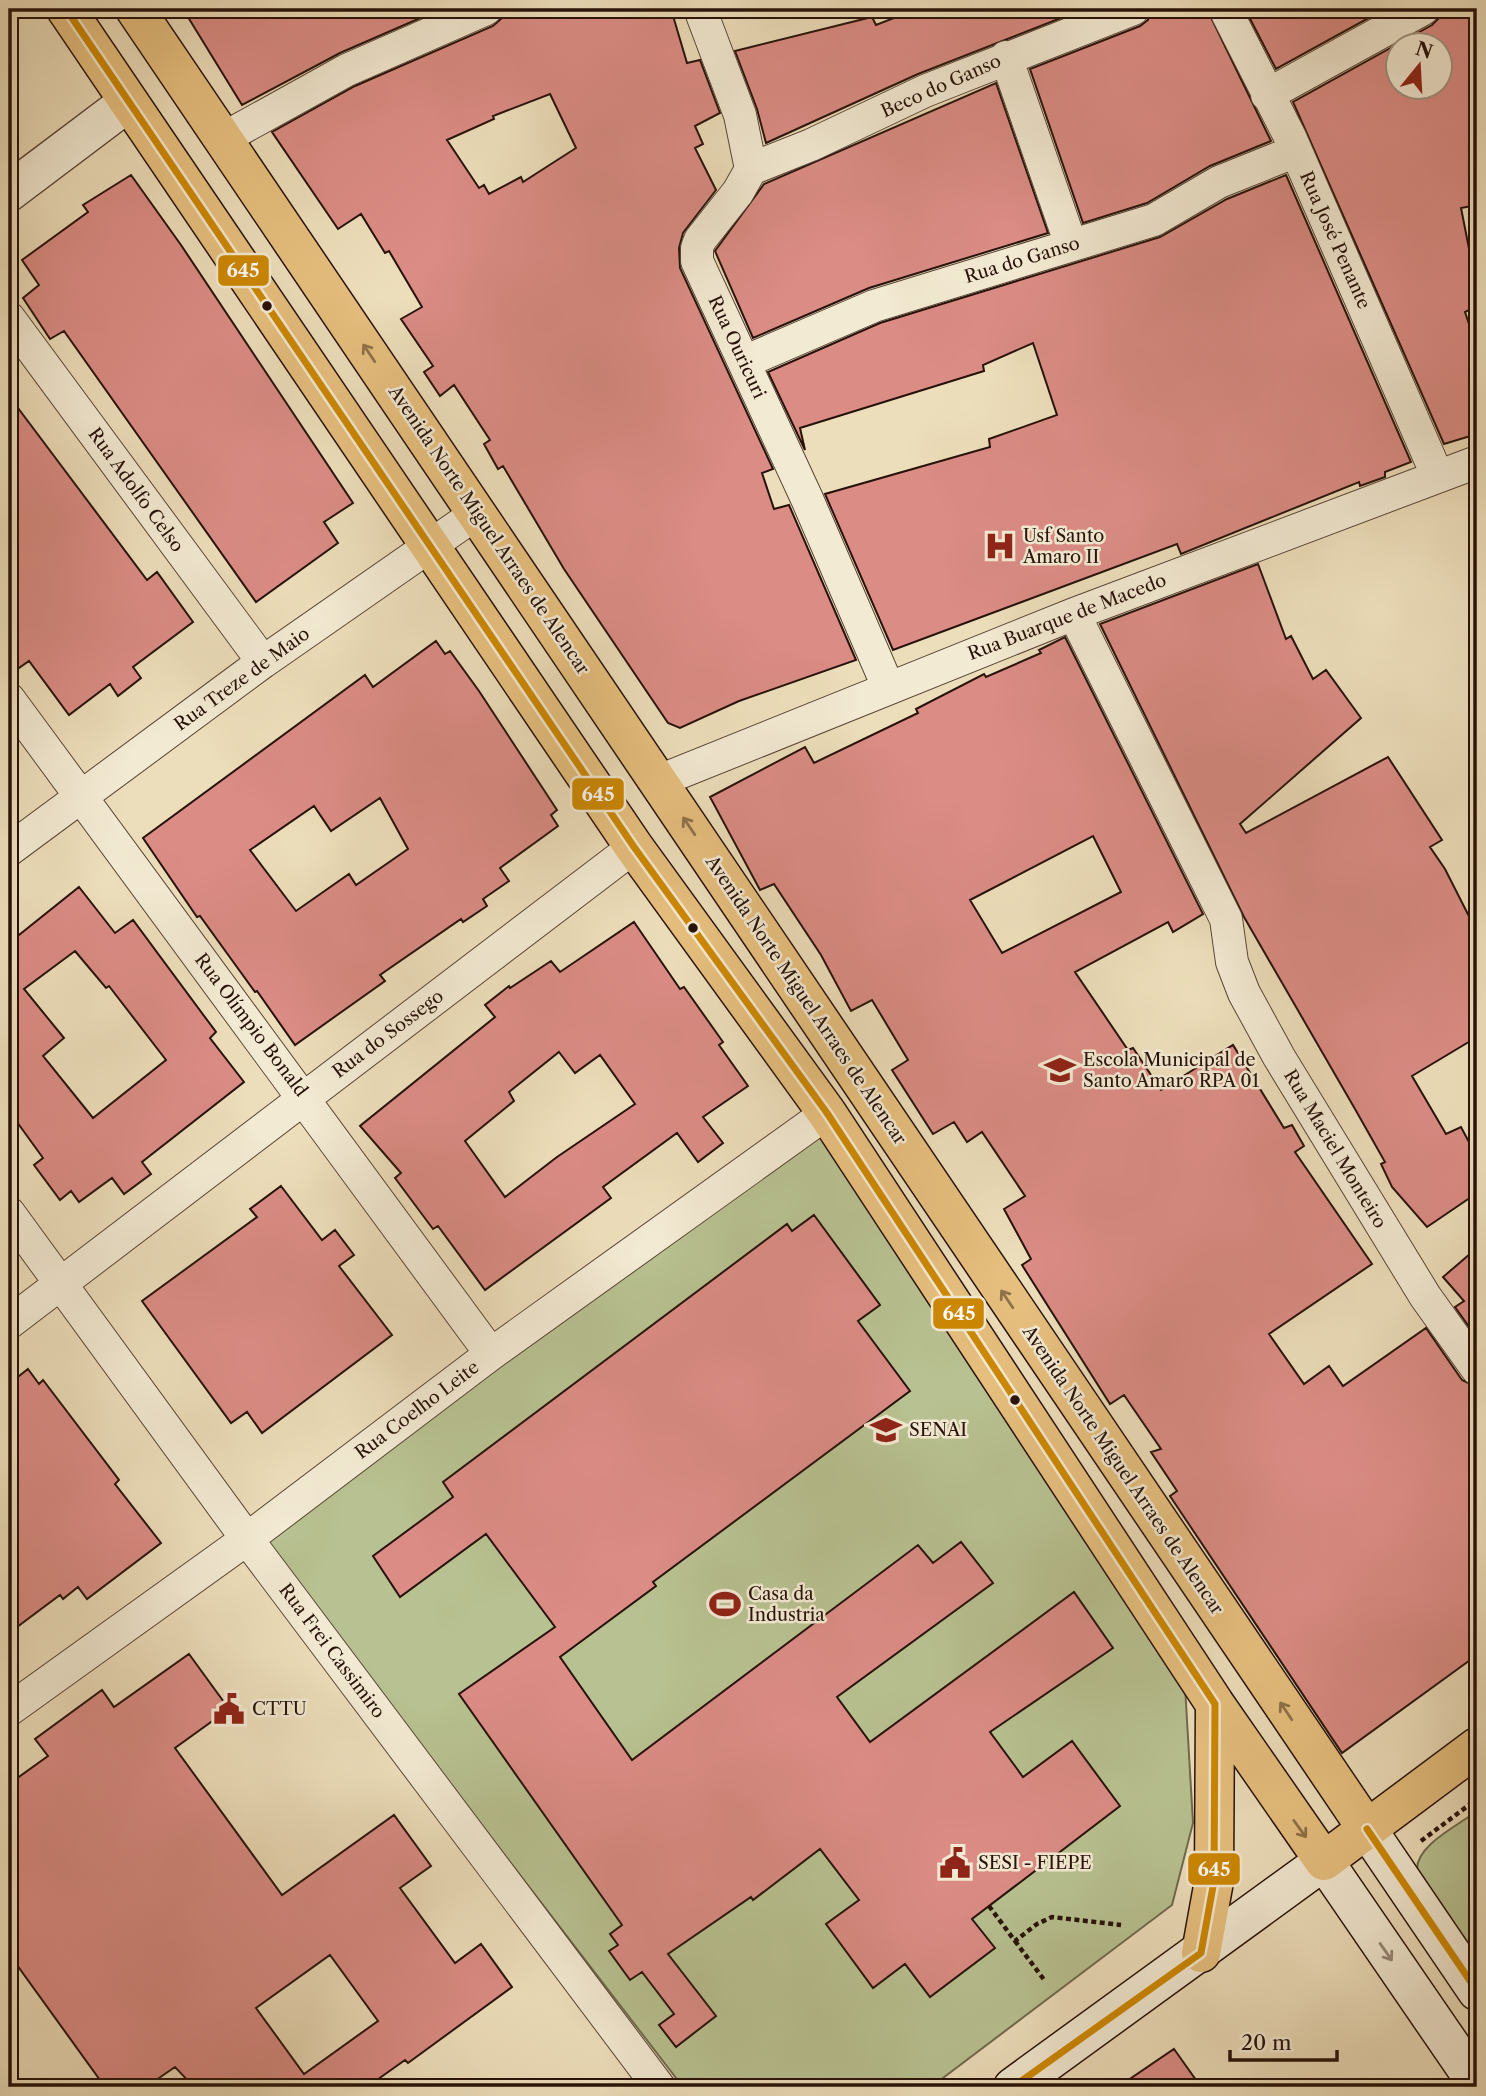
<svg xmlns="http://www.w3.org/2000/svg" width="1486" height="2096" font-family="'Libre Caslon Text',serif">
	<style>
		.green { fill: #b8c191; stroke: #706a4d; stroke-width: 2 }
		.building { fill: #db8c85; stroke: #271209; stroke-width: 2; fill-rule: evenodd }
		.lines { fill: none; stroke-linecap: round; stroke-linejoin: round }
		.minor-casing { stroke: #584536; stroke-width: 34 }
		.tertiary-casing { stroke: #584536; stroke-width: 41 }
		.secondary-casing { stroke: #271209; stroke-width: 41 }
		.primary-casing { stroke: #271209; stroke-width: 41 }
		.path { stroke: #271209; stroke-width: 4.5; stroke-dasharray: 5 3.5; stroke-linecap: butt }
		.minor { stroke: #f3ead3; stroke-width: 32 }
		.tertiary { stroke: #f3ead3; stroke-width: 38 }
		.secondary { stroke: #f3ead3; stroke-width: 38 }
		.primary { stroke: #e6bf7e; stroke-width: 38 }
		.bus-1-casing { stroke: #f3ead3; stroke-width: 12 }
		.bus-1 { stroke: #cd8802; stroke-width: 7 }
		.oneway { stroke: #907149 }
		.oneway2 { stroke: #978978 }
		.bus-dot { fill: #271209; stroke: #f3ead3; stroke-width: 2.5 }
		.labels { text-anchor: middle; dominant-baseline: central; stroke-width: 5; stroke-linejoin: round; paint-order: stroke }
		.street-label { font-size: 18px; fill: #271209; stroke: #f3ead3 }
		.poi-label { font-size: 18px; fill: #271209; stroke: #f3ead3; text-anchor: start }
		.line-badge { stroke: #f3ead3; stroke-width: 2.5 }
		.badge-label { font-size: 19px; text-anchor: middle; font-weight: bold; fill: #fff }
	</style>
	<rect width="100%" height="100%" fill="#eddebb"/>
	<filter id="stains"><feTurbulence type="fractalNoise" baseFrequency=".00286" numOctaves="4"/><feColorMatrix values="0 0 0 0 .2 0 0 0 0 .09 0 0 0 0 .02 0 0 0 .5 -.17"/></filter>
	<radialGradient id="worn" r=".72"><stop offset=".6" stop-color="#630" stop-opacity="0"/><stop offset="1" stop-color="#630" stop-opacity=".3"/></radialGradient>
	<path class="green" d="M 821,1135 L 1184,1669 L 1193,1823 L 1172,1905 L 931,2087 L 683,2087 L 261,1539 Z
		M 1477,1811 L 1477,1958 L 1417,1870 C 1416,1845 1459,1825 1477,1811 Z"/>
	<path class="building" d="M 183,9 L 441,9 L 340,53 L 242,105 Z
		M 504,9 L 671,9 L 687,63 L 700,60 L 720,113 L 695,126 L 703,144 L 695,148 L 716,190 L 683,233 L 679,248 L 680,268 L 773,469 L 762,473 L 774,509 L 789,505 L 856,660 L 739,701 L 680,728 L 668,723 L 564,569 L 503,466 L 498,469 L 484,444 L 490,440 L 454,385 L 440,396 L 424,372 L 433,366 L 401,319 L 422,307 L 389,251 L 385,253 L 361,214 L 338,229 L 272,132 L 355,86 L 493,26 L 501,19 ZM 550,94 L 576,148 L 523,182 L 521,177 L 489,194 L 484,185 L 479,188 L 447,140 L 494,119 L 493,116 Z
		M 917,9 L 1084,9 L 918,74 L 766,143 L 757,109 L 735,51 L 872,17 L 876,25 Z
		M 1151,9 L 1207,9 L 1271,141 L 1210,166 L 1147,203 L 1083,223 L 1030,69 L 1140,26 L 1148,20 Z
		M 1245,9 L 1385,9 L 1276,69 Z
		M 1441,9 L 1477,9 L 1477,205 L 1461,208 L 1477,289 L 1477,306 L 1465,312 L 1477,348 L 1477,434 L 1444,444 L 1293,102 L 1432,25 L 1439,18 ZM 1398,46 L 1440,46 L 1440,88 L 1398,88 Z
		M 996,83 L 1048,233 L 869,288 L 753,338 L 715,251 L 764,184 Z
		M 131,175 L 181,245 L 353,503 L 324,522 L 338,543 L 256,602 L 64,331 L 50,339 L 23,298 L 39,285 L 22,260 L 88,212 L 83,205 Z
		M 1286,175 L 1411,462 L 1385,472 L 1385,477 L 1360,486 L 1359,482 L 1181,554 L 1177,544 L 893,650 L 825,494 L 990,447 L 989,439 L 1057,415 L 1033,343 L 983,365 L 984,371 L 800,428 L 805,450 L 768,372 L 880,323 L 1160,237 L 1227,199 Z
		M 9,396 L 147,580 L 157,572 L 193,622 L 133,667 L 141,678 L 118,696 L 110,684 L 69,715 L 29,661 L 9,675 Z
		M 1258,564 L 1286,639 L 1291,636 L 1313,679 L 1326,670 L 1361,718 L 1240,824 L 1246,833 L 1388,757 L 1442,840 L 1430,847 L 1445,869 L 1477,932 L 1477,1037 L 1412,1076 L 1446,1134 L 1461,1127 L 1477,1157 L 1477,1193 L 1427,1227 L 1392,1187 L 1381,1164 L 1385,1162 L 1355,1109 L 1244,917 L 1100,624 Z
		M 1065,637 L 1203,914 L 1173,932 L 1168,922 L 1075,972 L 1128,1050 L 1133,1048 L 1161,1090 L 1233,1045 L 1284,1128 L 1292,1125 L 1304,1146 L 1295,1152 L 1372,1264 L 1269,1334 L 1304,1384 L 1329,1366 L 1343,1386 L 1426,1328 L 1462,1380 L 1477,1387 L 1477,1655 L 1342,1753 L 1170,1496 L 1177,1491 L 1151,1452 L 1161,1449 L 1124,1395 L 1110,1404 L 1022,1265 L 1031,1259 L 1004,1209 L 1025,1196 L 982,1132 L 967,1142 L 954,1122 L 933,1134 L 892,1070 L 908,1060 L 872,1000 L 851,1011 L 821,955 L 774,884 L 760,890 L 710,797 L 805,747 L 814,763 L 918,713 L 916,709 L 984,674 L 986,677 L 1041,653 L 1039,650 ZM 1093,836 L 1121,892 L 1002,953 L 970,900 Z
		M 436,641 L 445,654 L 450,651 L 479,691 L 557,810 L 551,815 L 558,826 L 500,868 L 509,881 L 483,899 L 487,906 L 463,922 L 461,919 L 380,975 L 385,981 L 295,1045 L 257,991 L 255,992 L 200,916 L 197,917 L 143,838 L 365,675 L 373,687 ZM 380,798 L 408,849 L 356,885 L 349,874 L 296,911 L 250,850 L 314,806 L 331,831 Z
		M 79,887 L 115,933 L 133,920 L 216,1032 L 210,1038 L 244,1082 L 142,1162 L 151,1174 L 124,1194 L 112,1178 L 79,1202 L 71,1191 L 60,1200 L 34,1165 L 43,1158 L 9,1111 L 9,943 ZM 75,951 L 106,988 L 109,986 L 166,1060 L 93,1118 L 43,1056 L 64,1038 L 24,989 Z
		M 634,922 L 680,989 L 684,987 L 723,1042 L 719,1045 L 748,1086 L 703,1117 L 723,1143 L 698,1162 L 677,1133 L 603,1187 L 611,1198 L 485,1290 L 438,1226 L 433,1229 L 395,1178 L 401,1173 L 360,1126 L 495,1017 L 485,1005 L 509,986 L 510,988 L 551,961 L 560,972 ZM 559,1052 L 575,1073 L 600,1055 L 635,1104 L 557,1157 L 505,1197 L 465,1141 L 514,1101 L 509,1092 Z
		M 281,1186 L 322,1240 L 335,1230 L 354,1255 L 339,1266 L 392,1335 L 262,1433 L 247,1412 L 231,1423 L 142,1301 L 257,1217 L 250,1209 Z
		M 814,1215 L 880,1305 L 858,1321 L 910,1391 L 653,1582 L 656,1586 L 560,1657 L 632,1760 L 918,1545 L 933,1563 L 961,1542 L 993,1583 L 837,1697 L 870,1742 L 1074,1592 L 1113,1648 L 990,1732 L 1023,1777 L 1072,1741 L 1120,1806 L 972,1919 L 995,1948 L 930,1997 L 905,1964 L 873,1988 L 826,1924 L 859,1900 L 820,1849 L 753,1900 L 751,1897 L 668,1954 L 716,2016 L 676,2047 L 659,2025 L 674,2014 L 642,1972 L 630,1980 L 609,1951 L 618,1945 L 610,1934 L 622,1925 L 459,1694 L 555,1627 L 486,1534 L 400,1597 L 373,1556 L 453,1497 L 443,1482 L 787,1224 L 792,1231 Z
		M 1477,1248 L 1477,1338 L 1455,1307 L 1464,1301 L 1443,1277 Z
		M 28,1369 L 39,1384 L 43,1380 L 119,1480 L 115,1484 L 161,1543 L 87,1599 L 78,1587 L 63,1599 L 60,1595 L 9,1633 L 9,1384 Z
		M 189,1654 L 229,1709 L 175,1748 L 282,1895 L 394,1815 L 431,1866 L 400,1888 L 455,1963 L 481,1944 L 512,1987 L 408,2063 L 405,2060 L 367,2087 L 194,2087 L 175,2067 L 146,2087 L 105,2087 L 9,1954 L 9,1784 L 48,1756 L 35,1739 L 102,1690 L 114,1707 ZM 330,1955 L 378,2021 L 304,2074 L 256,2008 Z
		M 1174,2049 L 1201,2087 L 1118,2087 Z"/>
	<g class="lines">
		<defs>
			<path id="minor" d="M 700,9 L 740,115 L 751,169 L 738,192 L 700,240 L 697,248 L 697,261 L 808,501 L 888,687
				M 1225,9 L 1290,137 L 1437,475
				M 1006,57 L 1071,245
				M 1267,95 L 1423,9
				M 224,138 L 347,70 L 486,9
				M 751,169 L 811,145 L 925,91 L 1133,9
				M 9,318 L 263,662
				M 744,362 L 874,306 L 1154,220 L 1219,182 L 1296,151
				M 1074,614 L 1226,919 L 1232,962 L 1244,993 L 1279,1057 L 1425,1296 L 1477,1369
				M 9,699 L 491,1354
				M 659,781 L 1074,614 L 1477,462
				M 9,850 L 263,662 L 477,513
				M 9,1213 L 247,1539 L 659,2087
				M 9,1323 L 634,847
				M 9,1710 L 247,1539 L 491,1354 L 827,1113"/>
			<path id="tertiary" d="M 9,192 L 127,103"/>
			<path id="secondary" d="M 1367,1829 L 1477,1991
				M 1013,2087 L 1324,1861 L 1477,2084"/>
			<path id="primary" d="M 66,9 L 634,847 L 827,1113 L 1215,1704 L 1324,1861 L 1477,1747
				M 135,9 L 1367,1829
				M 1201,1953 L 1214,1881 L 1215,1704"/>
		</defs>
		<use href="#minor" class="minor-casing"/>
		<use href="#tertiary" class="tertiary-casing"/>
		<use href="#secondary" class="secondary-casing"/>
		<use href="#primary" class="primary-casing"/>
		<path class="path" d="M 1421,1841 L 1477,1799
			M 989,1906 L 1015,1941 L 1037,1924 L 1052,1917 L 1121,1925
			M 1015,1941 L 1045,1981"/>
		<use href="#minor" class="minor"/>
		<use href="#tertiary" class="tertiary"/>
		<use href="#secondary" class="secondary"/>
		<use href="#primary" class="primary"/>
		<defs>
			<path id="bus-1" d="M 66,9 L 634,847 L 827,1113 L 1215,1704 L 1214,1881 L 1201,1953 L 1013,2087
				M 1367,1829 L 1477,1991"/>
		</defs>
		<use href="#bus-1" class="bus-1-casing"/>
		<use href="#bus-1" class="bus-1"/>
	</g>
	<defs><path id="oneway-shaft" d="M-6 0H5M1.5-3L5.5 0L1.5 3" fill="none" stroke-width="1.6" stroke-linecap="round" stroke-linejoin="round" transform="scale(1.75)"/></defs>
	<g class="oneway">
		<use href="#oneway-shaft" transform="translate(369 353) rotate(-124)"/>
		<use href="#oneway-shaft" transform="translate(689 826) rotate(-124)"/>
		<use href="#oneway-shaft" transform="translate(1007 1299) rotate(-124)"/>
		<use href="#oneway-shaft" transform="translate(1286 1711) rotate(-124)"/>
		<use href="#oneway-shaft" transform="translate(1300 1829) rotate(54)"/>
	</g>
	<use class="oneway2" href="#oneway-shaft" transform="translate(1386 1952) rotate(55)"/>
	<defs>
		<symbol id="hospital-bare" viewBox="-9 -9 18 18"><path d="M-5-5h3v3.5h4V-5h3V5h-3V1.5h-4V5h-3Z" fill="#8f2418" stroke="#f3ead3" stroke-width="2.5" paint-order="stroke"/></symbol>
		<symbol id="university-bare" viewBox="-9 -9 18 18"><path d="M0-5L7-2L0 1L-7-2ZM-4 1L0 2.5L4 1V4Q0 6-4 4Z" fill="#8f2418" stroke="#f3ead3" stroke-width="2.5" paint-order="stroke"/></symbol>
		<symbol id="school-bare" viewBox="-9 -9 18 18"><path d="M0-5L7-2L0 1L-7-2ZM-4 1L0 2.5L4 1V4Q0 6-4 4Z" fill="#8f2418" stroke="#f3ead3" stroke-width="2.5" paint-order="stroke"/></symbol>
		<symbol id="stadium-bare" viewBox="-9 -9 18 18"><path d="M0-5a6.5 5 0 1 0 0 10a6.5 5 0 1 0 0-10ZM-3.5-1.8h7v3.6h-7Z" fill="#8f2418" stroke="#f3ead3" stroke-width="2.5" paint-order="stroke"/></symbol>
		<symbol id="civic-bare" viewBox="-9 -9 18 18"><path d="M-.6-6.5H3V-4.5H.6V-3L4-1V1h2V6H-6V1h2V-1L-.6-3ZM-1.2 2.5V6h2.4V2.5Z" fill="#8f2418" stroke="#f3ead3" stroke-width="2.5" paint-order="stroke"/></symbol>
	</defs>
	<g fill-rule="evenodd">
		<use href="#hospital-bare" x="978" y="524" width="44" height="44"/>
		<use href="#university-bare" x="1038" y="1048" width="44" height="44"/>
		<use href="#school-bare" x="864" y="1408" width="44" height="44"/>
		<use href="#stadium-bare" x="703" y="1582" width="44" height="44"/>
		<use href="#civic-bare" x="207" y="1687" width="44" height="44"/>
		<use href="#civic-bare" x="933" y="1841" width="44" height="44"/>
	</g>
	<g class="bus-dot">
		<circle cx="267" cy="306" r="6"/>
		<circle cx="693" cy="928" r="6"/>
		<circle cx="1015" cy="1400" r="6"/>
	</g>
	<g class="labels">
		<g class="street-label">
			<text transform="translate(941 86) rotate(-24)">Beco do Ganso</text>
			<text transform="translate(1335 240) rotate(66)">Rua José Penante</text>
			<text transform="translate(1022 260) rotate(-17)">Rua do Ganso</text>
			<text transform="translate(737 347) rotate(65)">Rua Ouricuri</text>
			<text transform="translate(136 490) rotate(54)">Rua Adolfo Celso</text>
			<text transform="translate(489 530) rotate(56)">Avenida Norte Miguel Arraes de Alencar</text>
			<text transform="translate(1067 617) rotate(-21)">Rua Buarque de Macedo</text>
			<text transform="translate(242 679) rotate(-36)">Rua Treze de Maio</text>
			<text transform="translate(806 1000) rotate(56)">Avenida Norte Miguel Arraes de Alencar</text>
			<text transform="translate(251 1025) rotate(53)">Rua Olímpio Bonald</text>
			<text transform="translate(388 1034) rotate(-37)">Rua do Sossego</text>
			<text transform="translate(1335 1149) rotate(59)">Rua Maciel Monteiro</text>
			<text transform="translate(417 1410) rotate(-37)">Rua Coelho Leite</text>
			<text transform="translate(1123 1470) rotate(56)">Avenida Norte Miguel Arraes de Alencar</text>
			<text transform="translate(332 1651) rotate(53)">Rua Frei Cassimiro</text>
		</g>
		<g class="poi-label">
			<text x="1023" y="536">Usf Santo<tspan x="1023" dy="21">Amaro II</tspan></text>
			<text x="1083" y="1060">Escola Municipal de<tspan x="1083" dy="21">Santo Amaro RPA 01</tspan></text>
			<text x="909" y="1430">SENAI</text>
			<text x="748" y="1594">Casa da<tspan x="748" dy="21">Industria</tspan></text>
			<text x="252" y="1709">CTTU</text>
			<text x="978" y="1863">SESI - FIEPE</text>
		</g>
	</g>
	<g class="line-badge">
		<rect x="217" y="254" width="53" height="33" rx="7" fill="#cd8802"/>
		<rect x="571" y="777" width="54" height="34" rx="7" fill="#cd8802"/>
		<rect x="932" y="1297" width="53" height="33" rx="7" fill="#cd8802"/>
		<rect x="1187" y="1852" width="54" height="34" rx="7" fill="#cd8802"/>
	</g>
	<g class="badge-label">
		<text x="243" y="277">645</text>
		<text x="598" y="801">645</text>
		<text x="959" y="1320">645</text>
		<text x="1214" y="1876">645</text>
	</g>
	<rect width="1486" height="2096" fill="none" stroke="#eddebb" stroke-width="35"/>
	<rect x="10" y="10" width="1465" height="2075" fill="none" stroke="#271209" stroke-width="3.5"/>
	<rect x="18" y="18" width="1451" height="2061" fill="none" stroke="#271209" stroke-width="2"/>
	<g transform="translate(1419 66) rotate(18)"><circle r="33" fill="#f3ead3" stroke="#a19482" stroke-width="2"/>
	<path d="M0-5L12 26L0 18L-12 26Z" fill="#8f2418"/>
	<text y="-10" font-size="19" font-weight="bold" text-anchor="middle" fill="#271209">N</text>
	</g>
	<path d="M1230 2050v10h107v-10" fill="none" stroke="#271209" stroke-width="3.5"/>
	<text x="1241" y="2050" font-size="21" fill="#271209" stroke="#f3ead3" stroke-width="5" paint-order="stroke">20 m</text>
	<rect width="100%" height="100%" filter="url(#stains)"/>
	<rect width="100%" height="100%" fill="url(#worn)"/>
</svg>
